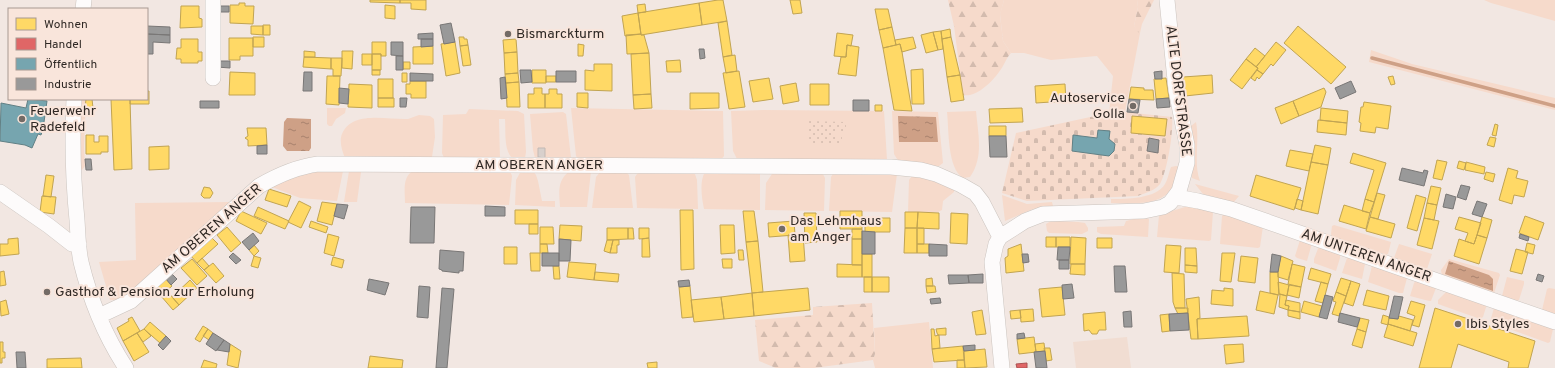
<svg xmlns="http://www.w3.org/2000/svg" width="1555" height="368" font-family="Overpass,sans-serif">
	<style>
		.built { fill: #f1ddd2 }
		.grass { fill: #f6dacb }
		.forest { fill: url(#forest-firs) }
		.cemetery { fill: url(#cemetery-stones) }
		.park { fill: url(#park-dots) }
		.water { fill: url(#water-ripples) }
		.homes { fill: #ffd966; stroke: #c1a452 }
		.shops { fill: #e06666; stroke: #ab5352 }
		.public { fill: #76a5af; stroke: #618085 }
		.industry { fill: #999; stroke: #797776 }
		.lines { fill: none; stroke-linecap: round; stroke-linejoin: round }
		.stream { stroke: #cea086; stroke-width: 3.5 }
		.building { fill: #d8d0cc; stroke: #c2b9b4 }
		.minor-casing { stroke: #cbc4bf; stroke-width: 16 }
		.minor { stroke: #fdfbfb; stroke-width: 15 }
		.poi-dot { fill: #736b66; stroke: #f9e5db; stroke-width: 1.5 }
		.labels { text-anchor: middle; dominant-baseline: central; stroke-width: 4; stroke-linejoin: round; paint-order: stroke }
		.poi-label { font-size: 14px; fill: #2f2824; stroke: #f9e5db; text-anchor: start }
		.street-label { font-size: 14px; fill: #2f2824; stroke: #f9e5db }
	</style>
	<defs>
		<pattern id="forest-firs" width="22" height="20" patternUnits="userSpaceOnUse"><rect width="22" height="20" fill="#f6dacb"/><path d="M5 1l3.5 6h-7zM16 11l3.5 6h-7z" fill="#d3bbae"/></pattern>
		<pattern id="cemetery-stones" width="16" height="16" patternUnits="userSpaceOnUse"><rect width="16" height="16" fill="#f6dacb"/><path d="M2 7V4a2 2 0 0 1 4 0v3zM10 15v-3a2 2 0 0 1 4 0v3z" fill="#d3bbae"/></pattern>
		<pattern id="park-dots" width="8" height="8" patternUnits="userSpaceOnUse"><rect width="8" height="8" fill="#f6dacb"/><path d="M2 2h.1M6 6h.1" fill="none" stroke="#d3bbae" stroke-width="1.8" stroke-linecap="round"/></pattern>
		<pattern id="water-ripples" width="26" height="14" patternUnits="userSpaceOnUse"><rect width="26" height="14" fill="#cea086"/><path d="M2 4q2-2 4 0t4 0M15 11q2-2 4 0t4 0" fill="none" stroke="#a8826d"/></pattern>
	</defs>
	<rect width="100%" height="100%" fill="#f2e7e2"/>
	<path class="built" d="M 1127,337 L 1131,368 L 1076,368 L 1073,342 Z"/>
	<path class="grass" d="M 1004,0 L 1137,0 L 1138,7 L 1134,26 L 1140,33 L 1125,112 L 1109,113 L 1113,76 L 1097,56 L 1051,60 L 1024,53 L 1011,53 L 1003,41 L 1000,14 Z
		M 1484,0 L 1555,0 L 1555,21 L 1491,3 Z
		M 1371,50 L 1412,64 L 1555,98 L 1555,110 L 1369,62 Z
		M 80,99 L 86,99 L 84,146 L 85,166 L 82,170 L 80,169 Z
		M 327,108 L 346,108 L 345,113 L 336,119 L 332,126 L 329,126 L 327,124 Z
		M 571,108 L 723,111 L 724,156 L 720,161 L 578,159 L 576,156 Z
		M 469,109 L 518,111 L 524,114 L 526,152 L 525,158 L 514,160 C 503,151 506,133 505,119 L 499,119 L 500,158 L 444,158 L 442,153 L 443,115 L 466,114 Z
		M 764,110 L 884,111 L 887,160 L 744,162 L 737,159 L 733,151 L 731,111 Z
		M 892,111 L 938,112 L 943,163 L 939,166 C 931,167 907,165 900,161 C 897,160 896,157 894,154 Z
		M 976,111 C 978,134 984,157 970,177 L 963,178 C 947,168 949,129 947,112 Z
		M 563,112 L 566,114 L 571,158 L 535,158 L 533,150 L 530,114 Z
		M 419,115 L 430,116 L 434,119 L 435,137 L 432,157 L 345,158 C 342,151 339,141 342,134 C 352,110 388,120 408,119 C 412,118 415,116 419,115 Z
		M 1196,122 C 1200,142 1193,162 1200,181 L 1192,178 L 1193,136 L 1191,126 Z
		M 1176,166 L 1179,167 C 1177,174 1176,182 1172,188 C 1160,207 1130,203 1111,203 L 1111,199 C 1126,199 1156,199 1165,184 C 1168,179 1169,172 1171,167 Z
		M 306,171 L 343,171 L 337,201 L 300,198 L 272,187 Z
		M 349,171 L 360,171 L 361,172 L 357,202 L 344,202 Z
		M 413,171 L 510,171 L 512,176 L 509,205 L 405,203 C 405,192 402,177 413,171 Z
		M 521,171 L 533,171 L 536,175 L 538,181 L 542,201 L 555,201 L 555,207 L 515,205 L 516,180 Z
		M 570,171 L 591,171 L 587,207 L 560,207 C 559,192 557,180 570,171 Z
		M 600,172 L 626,172 L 629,175 L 633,208 L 592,208 L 596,177 Z
		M 640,172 L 691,172 L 695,174 L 697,180 L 698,209 L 637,208 L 635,177 L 637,174 Z
		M 705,172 L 760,173 L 760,210 L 704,209 C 702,199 699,182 705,172 Z
		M 772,174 L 823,174 L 825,178 L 824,211 L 765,210 L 766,183 Z
		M 833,174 L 897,174 L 892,212 L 829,211 L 831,177 Z
		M 917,175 L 954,189 L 954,192 L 943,201 L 942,210 L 938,212 L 908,212 L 909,180 L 912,176 Z
		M 1195,184 L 1239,196 L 1233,203 L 1203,194 Z
		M 1002,195 L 1027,204 L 1052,202 L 1053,206 L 1033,209 L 1005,221 Z
		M 232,202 L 142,283 L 119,300 L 110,300 L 99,262 L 136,260 L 135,203 Z
		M 1185,207 L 1194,207 L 1213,212 L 1211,240 L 1209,241 L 1157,237 L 1159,215 Z
		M 1224,214 L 1263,226 L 1260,247 L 1258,248 L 1220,244 L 1222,216 Z
		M 1142,217 L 1149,219 L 1148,237 L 1101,234 L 1097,232 L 1097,227 L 1124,226 L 1126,221 Z
		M 1051,221 L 1078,222 L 1085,223 L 1088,228 L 1088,231 L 1082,234 L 1049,233 L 1047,231 L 1046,224 Z
		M 1334,225 L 1391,242 L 1388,254 L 1384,255 L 1332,237 L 1331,234 L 1332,226 Z
		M 1300,240 L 1312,243 L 1307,261 L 1297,258 L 1295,256 Z
		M 1399,244 L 1432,254 L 1427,269 L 1423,270 L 1394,258 Z
		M 1319,246 L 1340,253 L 1340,258 L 1336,271 L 1314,263 L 1314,259 Z
		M 1349,256 L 1365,264 L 1362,279 L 1342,273 L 1347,258 Z
		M 1449,259 L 1499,273 L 1500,275 L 1494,293 L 1442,276 L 1441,270 Z
		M 1372,266 L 1407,278 L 1403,293 L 1399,293 L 1368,282 Z
		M 1507,277 L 1524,281 L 1524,284 L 1519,300 L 1514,301 L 1502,296 Z
		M 1416,281 L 1436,288 L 1431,301 L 1429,301 L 1410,296 L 1414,283 Z
		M 1549,288 L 1555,289 L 1555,315 L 1542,310 L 1547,289 Z
		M 1447,291 L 1487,304 L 1483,317 L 1480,319 L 1438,304 L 1438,300 Z
		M 1494,308 L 1553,329 L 1550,342 L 1548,343 L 1490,322 Z
		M 929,322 L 933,368 L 875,368 L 873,360 L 875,354 L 874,328 Z"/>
	<path class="forest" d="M 948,0 L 1004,0 L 1000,15 L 1003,41 L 1011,53 C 1005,60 1004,66 999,72 C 992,82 976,98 963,95 L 954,26 Z
		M 1137,0 L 1154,0 L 1142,24 L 1140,33 L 1138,32 L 1134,26 L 1138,7 Z
		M 872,303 L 875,354 L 873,360 L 814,368 L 776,368 L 759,361 L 755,320 L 813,315 L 813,307 Z"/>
	<path class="cemetery" d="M 1125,112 L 1172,117 C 1174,130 1167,172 1160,184 C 1156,190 1145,193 1138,196 L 1027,201 L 1002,193 L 1016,133 L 1109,113 Z"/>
	<path class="park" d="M 808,121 L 846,122 L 846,132 L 832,131 L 832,135 L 842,135 L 842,144 L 807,143 Z"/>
	<path class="water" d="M 898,116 L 936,117 L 938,142 L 899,142 Z
		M 287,118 L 311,119 L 311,148 L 309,151 L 287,151 L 283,146 L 284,122 Z
		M 1449,261 L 1489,275 L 1493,279 L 1493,291 L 1445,274 Z"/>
	<path class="homes" d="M 370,0 L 400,0 L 400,3 L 370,2 Z
		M 400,0 L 426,0 L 426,10 L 411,9 L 411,3 L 400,3 Z
		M 718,0 L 723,0 L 727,21 L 702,25 L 699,3 Z
		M 790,0 L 800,0 L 802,13 L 793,14 Z
		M 239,3 L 245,3 L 245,6 L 254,6 L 253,24 L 230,23 L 230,5 L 239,5 Z
		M 699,3 L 702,25 L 641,35 L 638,13 Z
		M 645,4 L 646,12 L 638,13 L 637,5 Z
		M 385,5 L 395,6 L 395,19 L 385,18 Z
		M 181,6 L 199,6 L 199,18 L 202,19 L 202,27 L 180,28 Z
		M 875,9 L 888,9 L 892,27 L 879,30 Z
		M 638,13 L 641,34 L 625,36 L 622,16 Z
		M 727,21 L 732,55 L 723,57 L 718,23 Z
		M 263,25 L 270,25 L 270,35 L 263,35 Z
		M 251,26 L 263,26 L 263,35 L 251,34 Z
		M 1298,26 L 1346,67 L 1331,84 L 1284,43 Z
		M 892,27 L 896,45 L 883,48 L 879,30 Z
		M 950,29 L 951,37 L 942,39 L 941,31 Z
		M 941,31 L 943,49 L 938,50 L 933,32 Z
		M 933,32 L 938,50 L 926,53 L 921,35 Z
		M 837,33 L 853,35 L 851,46 L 847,45 L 846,57 L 834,56 Z
		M 641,34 L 641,35 L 644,35 L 649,53 L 627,54 L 626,35 Z
		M 253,37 L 264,37 L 264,47 L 253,47 Z
		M 459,37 L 464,37 L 464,39 L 467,39 L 468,45 L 460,46 Z
		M 913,37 L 916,48 L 902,52 L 900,44 L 896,45 L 895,40 Z
		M 951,37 L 960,75 L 947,77 L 942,39 Z
		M 229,38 L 253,38 L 253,56 L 240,56 L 240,60 L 229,60 Z
		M 181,39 L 198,39 L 198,52 L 202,52 L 202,61 L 198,61 L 198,63 L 181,63 L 181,59 L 176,59 L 177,48 L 181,48 Z
		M 516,39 L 517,52 L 504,53 L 503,40 Z
		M 372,42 L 386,42 L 386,56 L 381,56 L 381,54 L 372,54 Z
		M 455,42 L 460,73 L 446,76 L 441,44 Z
		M 1276,42 L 1286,50 L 1273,66 L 1271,64 L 1263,74 L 1257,70 L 1258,68 L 1256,67 Z
		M 578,44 L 584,45 L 583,56 L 578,56 Z
		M 900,44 L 902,52 L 912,111 L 894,110 L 883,48 Z
		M 468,45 L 471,65 L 463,66 L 460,46 Z
		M 847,45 L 859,47 L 856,76 L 838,74 L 841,57 L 846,57 Z
		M 433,46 L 433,64 L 413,64 L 413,47 Z
		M 1255,48 L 1265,56 L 1256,67 L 1246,59 Z
		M 304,51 L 315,52 L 315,57 L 304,57 Z
		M 342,51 L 353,51 L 352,69 L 342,68 Z
		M 517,52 L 518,73 L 505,74 L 504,53 Z
		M 649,53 L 651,94 L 633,95 L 631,54 Z
		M 362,54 L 372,54 L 372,65 L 362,65 Z
		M 372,54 L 381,54 L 381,70 L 372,70 Z
		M 735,55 L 737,71 L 726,73 L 723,57 Z
		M 304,57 L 331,58 L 331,69 L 303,67 Z
		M 331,58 L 342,58 L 341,76 L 333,76 L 333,69 L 331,69 Z
		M 1246,59 L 1258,68 L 1242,89 L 1230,80 Z
		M 680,60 L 681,72 L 667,72 L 666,61 Z
		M 403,62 L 410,62 L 410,69 L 403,69 Z
		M 594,64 L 612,64 L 612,91 L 585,90 L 585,70 L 594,71 Z
		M 923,69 L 924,104 L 912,104 L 911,70 Z
		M 372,70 L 380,70 L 380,75 L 372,75 Z
		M 532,70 L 546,70 L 546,83 L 532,83 Z
		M 1257,70 L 1263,74 L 1259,79 L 1257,77 L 1255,81 L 1251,78 Z
		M 739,71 L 745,107 L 729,109 L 723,73 Z
		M 230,72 L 255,73 L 255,95 L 229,95 Z
		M 402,73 L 407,73 L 407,82 L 402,82 Z
		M 518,73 L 519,82 L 506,83 L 505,74 Z
		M 960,75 L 964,100 L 951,102 L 947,77 Z
		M 1212,75 L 1213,93 L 1185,96 L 1183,77 Z
		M 327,76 L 340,76 L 339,105 L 326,104 Z
		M 546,76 L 556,76 L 556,82 L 546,82 Z
		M 1393,76 L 1395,84 L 1391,85 L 1388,77 Z
		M 769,78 L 773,99 L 753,102 L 749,81 Z
		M 1166,78 L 1169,98 L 1156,99 L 1154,79 Z
		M 378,79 L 393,79 L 393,98 L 378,98 Z
		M 410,81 L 426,81 L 426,98 L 411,98 L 411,94 L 406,94 L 406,84 L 410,84 Z
		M 519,82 L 520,107 L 507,107 L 506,83 Z
		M 796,83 L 799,101 L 783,104 L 780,86 Z
		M 349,84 L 372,85 L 372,108 L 348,107 Z
		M 810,84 L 829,84 L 829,105 L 810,105 Z
		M 1065,84 L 1066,101 L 1036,103 L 1035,86 Z
		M 1131,87 L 1144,88 L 1144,90 L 1153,90 L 1154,100 L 1129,99 Z
		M 534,88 L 542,88 L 542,94 L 545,94 L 545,108 L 528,108 L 528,94 L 534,94 Z
		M 1324,88 L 1326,92 L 1321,107 L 1299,116 L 1293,101 Z
		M 549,89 L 557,89 L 557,94 L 562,94 L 562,108 L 545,108 L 545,94 L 549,94 Z
		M 147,91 L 149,91 L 149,104 L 130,104 L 130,99 L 147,99 Z
		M 577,93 L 588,93 L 588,108 L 577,107 Z
		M 690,93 L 719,93 L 719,108 L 690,109 Z
		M 651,94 L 652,108 L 634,109 L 633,95 Z
		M 378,98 L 394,98 L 394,107 L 378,107 Z
		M 86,99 L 92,99 L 93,108 L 85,108 Z
		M 111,99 L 130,99 L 132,169 L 114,170 Z
		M 1293,101 L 1299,116 L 1281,124 L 1275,108 Z
		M 1364,102 L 1391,106 L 1388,129 L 1376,127 L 1375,133 L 1360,131 L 1361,123 L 1359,122 L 1361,107 L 1363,107 Z
		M 875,105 L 882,105 L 882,111 L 875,111 Z
		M 1022,108 L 1023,122 L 990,123 L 989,109 Z
		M 1321,108 L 1348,111 L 1347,123 L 1320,120 Z
		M 1132,116 L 1167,119 L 1165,136 L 1131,133 Z
		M 1318,120 L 1347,123 L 1346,135 L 1317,132 Z
		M 1495,124 L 1498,125 L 1496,136 L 1492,135 Z
		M 989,126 L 1006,126 L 1006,136 L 989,136 Z
		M 247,128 L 266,128 L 267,145 L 248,146 L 248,140 L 245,138 L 248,136 Z
		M 86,135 L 94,135 L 94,142 L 99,142 L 99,136 L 108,136 L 108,152 L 101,152 L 101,154 L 86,154 Z
		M 1490,137 L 1496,138 L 1494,147 L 1487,145 Z
		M 1315,145 L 1331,148 L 1328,165 L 1311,162 Z
		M 169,146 L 169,169 L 149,170 L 149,147 Z
		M 1290,150 L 1313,154 L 1309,171 L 1286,166 Z
		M 1353,153 L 1386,163 L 1374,202 L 1365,199 L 1374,170 L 1350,163 Z
		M 1437,160 L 1447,162 L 1442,180 L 1433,178 Z
		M 1459,161 L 1466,163 L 1464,170 L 1457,168 Z
		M 1311,162 L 1328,165 L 1318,214 L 1301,210 Z
		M 1466,162 L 1485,167 L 1484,174 L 1465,170 Z
		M 1508,168 L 1518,171 L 1516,178 L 1528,181 L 1524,197 L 1514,195 L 1512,204 L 1499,200 Z
		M 1486,172 L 1495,174 L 1493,182 L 1484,179 Z
		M 46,175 L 54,176 L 51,197 L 43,196 Z
		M 1256,175 L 1301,188 L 1294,210 L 1250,196 Z
		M 1431,186 L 1441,188 L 1437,205 L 1427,203 Z
		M 204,187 L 210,188 L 213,193 L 210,198 L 204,198 L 201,195 Z
		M 269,189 L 291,196 L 287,207 L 265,200 Z
		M 1377,193 L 1385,195 L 1378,219 L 1370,217 Z
		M 1416,195 L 1426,198 L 1417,231 L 1407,228 Z
		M 42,196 L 56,197 L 54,214 L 40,212 Z
		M 1297,199 L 1303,201 L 1301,210 L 1295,208 Z
		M 1365,199 L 1374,202 L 1370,213 L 1362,211 Z
		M 299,201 L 311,207 L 301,228 L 288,222 Z
		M 322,202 L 337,204 L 332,225 L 317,221 Z
		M 1427,203 L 1437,205 L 1434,220 L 1424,218 Z
		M 1344,205 L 1370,213 L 1366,229 L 1339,221 Z
		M 258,207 L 289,221 L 285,229 L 254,216 Z
		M 515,210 L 538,210 L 538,224 L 515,224 Z
		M 680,210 L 693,210 L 694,269 L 681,270 Z
		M 241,211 L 267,223 L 261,234 L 236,221 Z
		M 743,211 L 754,211 L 758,241 L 746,242 Z
		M 840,211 L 862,211 L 862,229 L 840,229 Z
		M 905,212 L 918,212 L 917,228 L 905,228 Z
		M 918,212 L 939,213 L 939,229 L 917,228 Z
		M 804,213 L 816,213 L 817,242 L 805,243 Z
		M 951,213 L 968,214 L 967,244 L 950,243 Z
		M 1525,216 L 1544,223 L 1538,240 L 1519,233 Z
		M 1370,217 L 1395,224 L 1391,238 L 1366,231 Z
		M 1459,217 L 1481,223 L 1474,244 L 1465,241 L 1468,233 L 1455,229 Z
		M 1482,217 L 1492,220 L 1487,238 L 1477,235 Z
		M 865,218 L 890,218 L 890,232 L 865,232 Z
		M 1424,218 L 1439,221 L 1432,249 L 1417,245 Z
		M 311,221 L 328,227 L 326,233 L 309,227 Z
		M 794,221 L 795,235 L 769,237 L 768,223 Z
		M 529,224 L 538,224 L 538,234 L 529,234 Z
		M 560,225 L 582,226 L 581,241 L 559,239 Z
		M 720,225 L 734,225 L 735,253 L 721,254 Z
		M 227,227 L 241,243 L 231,252 L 217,235 Z
		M 540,227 L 553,227 L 554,244 L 540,244 Z
		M 607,228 L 628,228 L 628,239 L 607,240 Z
		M 628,228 L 633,228 L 634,239 L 628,239 Z
		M 639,228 L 649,228 L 649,238 L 639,239 Z
		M 905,228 L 917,228 L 917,253 L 904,253 Z
		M 917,228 L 924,228 L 924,244 L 917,244 Z
		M 852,229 L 862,229 L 862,239 L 852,239 Z
		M 328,234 L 339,237 L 334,256 L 324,253 Z
		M 803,234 L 805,261 L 790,262 L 788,235 Z
		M 1477,235 L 1487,238 L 1479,264 L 1454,256 L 1459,239 L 1474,244 Z
		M 1046,237 L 1056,237 L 1056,247 L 1046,247 Z
		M 1056,237 L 1070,237 L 1070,247 L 1056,247 Z
		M 1071,237 L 1086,238 L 1085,264 L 1070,264 Z
		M 18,238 L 19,254 L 0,256 L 0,244 L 8,244 L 8,239 Z
		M 212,238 L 218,244 L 197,263 L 191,256 Z
		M 649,238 L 650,257 L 642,257 L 642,239 Z
		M 1097,238 L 1112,238 L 1112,248 L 1097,248 Z
		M 852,239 L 862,239 L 862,265 L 852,265 Z
		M 607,240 L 613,240 L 610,253 L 604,251 Z
		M 613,240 L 619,240 L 619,245 L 617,245 L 617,253 L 610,253 Z
		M 758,241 L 763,292 L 752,293 L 746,242 Z
		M 1527,243 L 1535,245 L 1533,254 L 1525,252 Z
		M 540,244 L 547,244 L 548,253 L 540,253 Z
		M 917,244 L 929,244 L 929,253 L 917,253 Z
		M 1021,244 L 1024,271 L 1006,273 L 1005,258 L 1008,256 L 1008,249 Z
		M 254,245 L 259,251 L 254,256 L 249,250 Z
		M 1166,245 L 1181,246 L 1179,273 L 1164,272 Z
		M 504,247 L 517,247 L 517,264 L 504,264 Z
		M 1185,248 L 1196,248 L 1197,266 L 1185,265 Z
		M 1516,249 L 1528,252 L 1522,274 L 1510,271 Z
		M 738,250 L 743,250 L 744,260 L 739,260 Z
		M 530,253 L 540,253 L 540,271 L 531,271 Z
		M 1222,253 L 1235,253 L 1231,282 L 1220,281 Z
		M 862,254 L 872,254 L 872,277 L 862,277 Z
		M 254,256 L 261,258 L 258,268 L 251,266 Z
		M 1241,256 L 1258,258 L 1255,283 L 1238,281 Z
		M 1281,256 L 1293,261 L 1288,280 L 1278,277 L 1278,269 Z
		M 333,257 L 344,260 L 342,268 L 331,265 Z
		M 202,258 L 209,266 L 204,270 L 197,263 Z
		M 192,259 L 207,276 L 197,285 L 181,268 Z
		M 722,259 L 732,259 L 732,268 L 723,268 Z
		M 569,262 L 596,264 L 594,280 L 567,277 Z
		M 213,263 L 224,276 L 216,283 L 204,270 Z
		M 837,264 L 862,265 L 862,277 L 837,277 Z
		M 1071,264 L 1085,264 L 1085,275 L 1070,274 Z
		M 1292,264 L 1305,267 L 1301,287 L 1288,284 Z
		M 1185,265 L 1197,266 L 1197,273 L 1185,272 Z
		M 553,266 L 559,266 L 560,279 L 554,279 Z
		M 1311,268 L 1331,274 L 1328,284 L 1308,279 Z
		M 4,271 L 6,285 L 0,286 L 0,272 Z
		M 595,272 L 619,274 L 618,282 L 594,280 Z
		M 1270,272 L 1278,272 L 1279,295 L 1270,293 Z
		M 1172,273 L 1184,274 L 1185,308 L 1175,308 L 1173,302 Z
		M 864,277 L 872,277 L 872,292 L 864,292 Z
		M 872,277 L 889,277 L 889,292 L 872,292 Z
		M 932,278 L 933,286 L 926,286 L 926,279 Z
		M 1341,278 L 1351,281 L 1346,296 L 1336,292 Z
		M 166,279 L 172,286 L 162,295 L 156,288 Z
		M 190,280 L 197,288 L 179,305 L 172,297 Z
		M 1351,281 L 1360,284 L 1353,306 L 1344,303 Z
		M 1278,282 L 1289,285 L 1287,296 L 1279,294 Z
		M 1321,282 L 1328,284 L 1323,303 L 1315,301 Z
		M 1289,285 L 1301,287 L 1299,298 L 1287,295 Z
		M 690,286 L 693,317 L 682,318 L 679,287 Z
		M 926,286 L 935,286 L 936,292 L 927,293 Z
		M 1062,287 L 1065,315 L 1042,317 L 1039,289 Z
		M 808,288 L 810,310 L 754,316 L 752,293 Z
		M 1224,288 L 1233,289 L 1233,306 L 1211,304 L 1212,290 L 1224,291 Z
		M 1367,290 L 1389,296 L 1386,310 L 1363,305 Z
		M 167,291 L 179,305 L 173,310 L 161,296 Z
		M 1260,291 L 1278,295 L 1274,314 L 1256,310 Z
		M 1336,292 L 1346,296 L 1339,316 L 1332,314 L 1336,302 L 1333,301 Z
		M 752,293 L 754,316 L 724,319 L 721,297 Z
		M 1280,294 L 1287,296 L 1285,305 L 1289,306 L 1288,310 L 1279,307 Z
		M 721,297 L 724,319 L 694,322 L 691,300 Z
		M 1199,297 L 1200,318 L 1197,319 L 1198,339 L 1191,339 L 1186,299 Z
		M 6,300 L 9,314 L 1,316 L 0,302 Z
		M 1286,300 L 1300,303 L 1300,312 L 1288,310 L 1289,306 L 1285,305 Z
		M 1304,301 L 1322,306 L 1319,317 L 1301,312 Z
		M 1411,301 L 1425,305 L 1419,327 L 1412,325 L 1415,316 L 1407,313 Z
		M 1175,308 L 1188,308 L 1188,313 L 1178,314 Z
		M 1435,308 L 1535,341 L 1528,368 L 1508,368 L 1509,362 L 1458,344 L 1451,368 L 1419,368 Z
		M 1033,309 L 1034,321 L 1021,322 L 1020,310 Z
		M 982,310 L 986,334 L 976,335 L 972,312 Z
		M 1020,310 L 1021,318 L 1011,319 L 1010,311 Z
		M 1288,310 L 1300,312 L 1300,319 L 1288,316 Z
		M 1105,312 L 1106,330 L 1099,330 L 1097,334 L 1092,334 L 1089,330 L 1084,331 L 1083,314 Z
		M 1169,314 L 1170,331 L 1162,332 L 1160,315 Z
		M 1383,315 L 1389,317 L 1388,325 L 1381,323 Z
		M 1247,316 L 1249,336 L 1198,339 L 1197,319 Z
		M 1399,316 L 1413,320 L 1410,331 L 1388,324 L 1389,318 L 1398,319 Z
		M 132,317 L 140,331 L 123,341 L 117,328 L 129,321 L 128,319 Z
		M 1360,318 L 1369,320 L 1366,332 L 1357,329 Z
		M 150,322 L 166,336 L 160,343 L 144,329 Z
		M 1388,324 L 1417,333 L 1413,346 L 1384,337 Z
		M 203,326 L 208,329 L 200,342 L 195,339 Z
		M 946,328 L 946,335 L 938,335 L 937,333 L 936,329 Z
		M 144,329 L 151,336 L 143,342 L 137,333 Z
		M 208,329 L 213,333 L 209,340 L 203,336 Z
		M 931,329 L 934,329 L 935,336 L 939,335 L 940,348 L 932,349 Z
		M 1357,329 L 1366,332 L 1362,348 L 1352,345 Z
		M 137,333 L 149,352 L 134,361 L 123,341 Z
		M 1034,337 L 1036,352 L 1019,354 L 1017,339 Z
		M 0,342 L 3,342 L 3,352 L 5,352 L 5,358 L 2,358 L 2,363 L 0,363 Z
		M 1044,343 L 1045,351 L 1036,352 L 1035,344 Z
		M 230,344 L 241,351 L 238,368 L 227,365 Z
		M 1243,344 L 1244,362 L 1226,364 L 1224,345 Z
		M 963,346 L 964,360 L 934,362 L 932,349 Z
		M 1044,348 L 1050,348 L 1052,360 L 1046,361 Z
		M 985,349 L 987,367 L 965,368 L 964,351 Z
		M 370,356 L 403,360 L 402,368 L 368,368 Z
		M 81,358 L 82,368 L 47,368 L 47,359 Z
		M 204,360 L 217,364 L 216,368 L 201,368 Z
		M 957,360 L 964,360 L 965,368 L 957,368 Z
		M 657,362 L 657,368 L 648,368 L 647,363 Z"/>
	<path class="shops" d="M 1027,363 L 1027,368 L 1017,368 L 1016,364 Z"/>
	<path class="public" d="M 28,99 L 47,101 L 43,129 L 41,135 L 38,134 L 32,148 L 25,145 L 0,141 L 1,103 L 26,108 Z
		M 1098,130 L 1110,131 L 1109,139 L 1115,144 L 1114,151 L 1109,156 L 1072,151 L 1073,135 L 1097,138 Z"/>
	<path class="industry" d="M 219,6 L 229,6 L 229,12 L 219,12 Z
		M 451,23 L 455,42 L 444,44 L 440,25 Z
		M 147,26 L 170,27 L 170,35 L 147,34 Z
		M 433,33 L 433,39 L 418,39 L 418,34 Z
		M 147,34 L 170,35 L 170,43 L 153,42 L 153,54 L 147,54 Z
		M 421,39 L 433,39 L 433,46 L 421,47 Z
		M 391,42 L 403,42 L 403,56 L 391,55 Z
		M 699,49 L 704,49 L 705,58 L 700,59 Z
		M 396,56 L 403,56 L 403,70 L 396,70 Z
		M 217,61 L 230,61 L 230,68 L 217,67 Z
		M 520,70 L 531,70 L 532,82 L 521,83 Z
		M 556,71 L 576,71 L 576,82 L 556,82 Z
		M 1162,71 L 1162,79 L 1155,79 L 1154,72 Z
		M 304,72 L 312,72 L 312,91 L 303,91 Z
		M 410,73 L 433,74 L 433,81 L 410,81 Z
		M 505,77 L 507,98 L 501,99 L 500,78 Z
		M 1351,81 L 1356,92 L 1340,99 L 1335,88 Z
		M 339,88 L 349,89 L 348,104 L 339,103 Z
		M 400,98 L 407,98 L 406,107 L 400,107 Z
		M 1169,98 L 1170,107 L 1157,108 L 1156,99 Z
		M 1129,99 L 1140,100 L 1138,113 L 1127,112 Z
		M 853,100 L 869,100 L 869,111 L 853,111 Z
		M 200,101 L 219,101 L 219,108 L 200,108 Z
		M 989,136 L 1006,136 L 1007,157 L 990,157 Z
		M 1149,138 L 1159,140 L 1158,153 L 1147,151 Z
		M 267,145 L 267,154 L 257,154 L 257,146 Z
		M 85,159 L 91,159 L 92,170 L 86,170 Z
		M 1402,168 L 1423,173 L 1424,170 L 1428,171 L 1424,186 L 1399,180 Z
		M 1461,185 L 1470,187 L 1466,200 L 1457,197 Z
		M 1446,194 L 1456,197 L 1453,209 L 1443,207 Z
		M 1477,201 L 1487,204 L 1482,217 L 1472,214 Z
		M 337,204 L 348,205 L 344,219 L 334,216 Z
		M 485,206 L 505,207 L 505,216 L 485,216 Z
		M 411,207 L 435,207 L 434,243 L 410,243 Z
		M 862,231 L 875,232 L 875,254 L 862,254 Z
		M 253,233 L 259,241 L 249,250 L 242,242 Z
		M 1520,234 L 1529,237 L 1528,241 L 1519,238 Z
		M 559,239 L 571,240 L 570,261 L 559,261 Z
		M 929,244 L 947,245 L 947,256 L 929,256 Z
		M 1058,247 L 1070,247 L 1069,260 L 1057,260 Z
		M 440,250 L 464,252 L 463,271 L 459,271 L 459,273 L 442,271 L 442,270 L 439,269 Z
		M 233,253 L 241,260 L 236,264 L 229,257 Z
		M 542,253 L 559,253 L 559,266 L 542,266 Z
		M 1022,254 L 1028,254 L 1029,262 L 1023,263 Z
		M 1272,254 L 1281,256 L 1278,272 L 1270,272 Z
		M 1059,260 L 1069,260 L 1069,269 L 1059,269 Z
		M 1114,266 L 1125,266 L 1127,292 L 1115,292 Z
		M 172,274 L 177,279 L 171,285 L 166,279 Z
		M 983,274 L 983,283 L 969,283 L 968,275 Z
		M 1538,274 L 1544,276 L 1542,282 L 1536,280 Z
		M 948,275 L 968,275 L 969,283 L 949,284 Z
		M 369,279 L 389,283 L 385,295 L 367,290 Z
		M 689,280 L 690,286 L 679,287 L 678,281 Z
		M 1072,284 L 1074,298 L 1063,299 L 1062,285 Z
		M 419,286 L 430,287 L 428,318 L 417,317 Z
		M 442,288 L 454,289 L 447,368 L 436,368 Z
		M 1325,295 L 1333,297 L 1327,319 L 1319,317 Z
		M 1394,296 L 1403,297 L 1398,319 L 1389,318 Z
		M 940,298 L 941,303 L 931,304 L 930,299 Z
		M 1131,311 L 1132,327 L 1124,327 L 1123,312 Z
		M 1188,313 L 1189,330 L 1170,331 L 1169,314 Z
		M 1340,313 L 1360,318 L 1357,327 L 1338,322 Z
		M 213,333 L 224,340 L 216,351 L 206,344 Z
		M 1024,333 L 1025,338 L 1017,339 L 1017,334 Z
		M 166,336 L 171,341 L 163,350 L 158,345 Z
		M 224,340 L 230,344 L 229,352 L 217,350 Z
		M 975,345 L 975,350 L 964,351 L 963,346 Z
		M 1045,351 L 1047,368 L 1036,368 L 1034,352 Z
		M 16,352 L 25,352 L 26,368 L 17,368 Z"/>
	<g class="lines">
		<path class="stream" d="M 1372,58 L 1555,106"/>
	</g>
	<path class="building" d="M 538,148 L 545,148 L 545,158 L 538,157 Z"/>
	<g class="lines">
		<defs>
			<path id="minor" d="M 83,9 L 84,0
				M 213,78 L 213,0
				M 74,99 C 72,140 73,180 77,220 C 78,234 78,248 81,262 C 90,299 105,336 126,368
				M 0,192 L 49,226 L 72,244 L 79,245
				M 1176,197 L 1198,201 L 1231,209 L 1555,322
				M 99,316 L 131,301 L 259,186 C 278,175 296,167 318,164 L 891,167 L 921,170 L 936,174 L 961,185 L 975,193 L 982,202 L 1000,237
				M 1002,368 L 992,262 L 996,244 L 1000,237 L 1025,221 L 1043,214 L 1144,211 L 1163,207 L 1170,203 L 1179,191 L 1187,163 L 1187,145 L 1176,90 L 1167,0"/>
		</defs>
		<use href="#minor" class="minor-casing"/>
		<use href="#minor" class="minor"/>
	</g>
	<g class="poi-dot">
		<circle cx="508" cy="34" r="4"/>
		<circle cx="1133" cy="106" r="4"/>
		<circle cx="22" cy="119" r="4"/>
		<circle cx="782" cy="229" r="4"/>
		<circle cx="47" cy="292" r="4"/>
		<circle cx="1458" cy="324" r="4"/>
	</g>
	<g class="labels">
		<g class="poi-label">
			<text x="516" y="34">Bismarckturm</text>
			<text x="1125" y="98" text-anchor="end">Autoservice<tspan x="1125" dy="16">Golla</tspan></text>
			<text x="30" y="111">Feuerwehr<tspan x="30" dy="16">Radefeld</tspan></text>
			<text x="790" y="221">Das Lehmhaus<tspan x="790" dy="16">am Anger</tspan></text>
			<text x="55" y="292">Gasthof &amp; Pension zur Erholung</text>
			<text x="1466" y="324">Ibis Styles</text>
		</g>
		<g class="street-label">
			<text transform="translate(1178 91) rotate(83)">ALTE DORFSTRASSE</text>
			<text x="539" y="165">AM OBEREN ANGER</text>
			<text transform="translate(212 229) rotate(-41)">AM OBEREN ANGER</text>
			<text transform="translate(1366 256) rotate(19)">AM UNTEREN ANGER</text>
		</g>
	</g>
	<rect x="8" y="8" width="140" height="92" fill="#f9e5db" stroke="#a89992"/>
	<rect x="16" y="18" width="20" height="12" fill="#ffd966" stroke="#a89992"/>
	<text x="44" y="28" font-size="12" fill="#2f2824">Wohnen</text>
	<rect x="16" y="38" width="20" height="12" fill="#e06666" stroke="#a89992"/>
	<text x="44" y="48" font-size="12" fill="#2f2824">Handel</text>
	<rect x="16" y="58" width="20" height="12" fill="#76a5af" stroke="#a89992"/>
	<text x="44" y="68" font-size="12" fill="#2f2824">Öffentlich</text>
	<rect x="16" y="78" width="20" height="12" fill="#999999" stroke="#a89992"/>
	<text x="44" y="88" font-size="12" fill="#2f2824">Industrie</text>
</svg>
